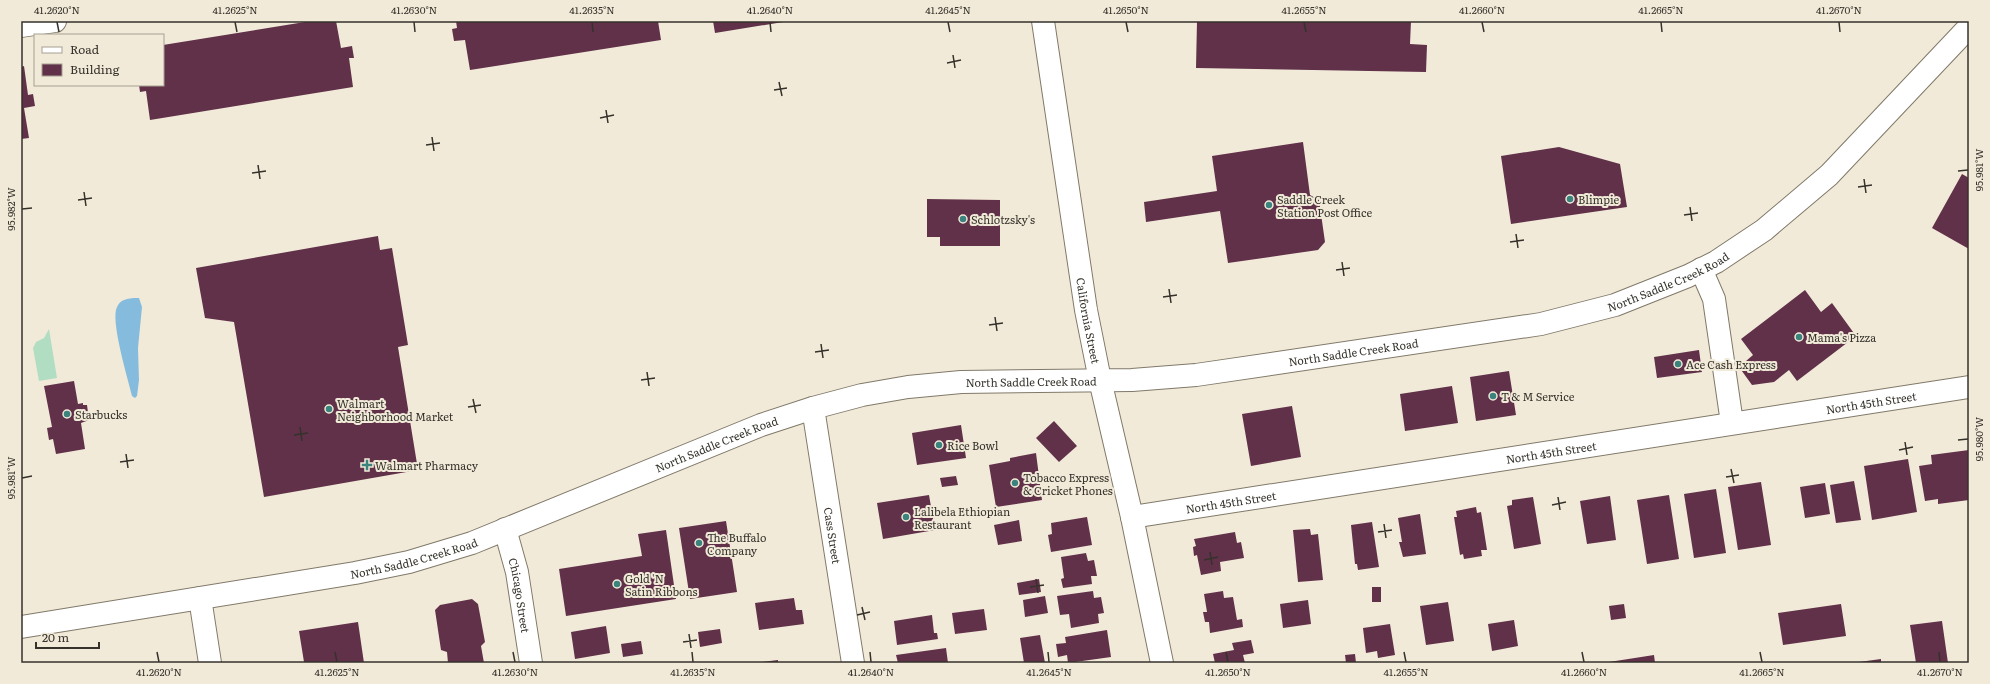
<svg xmlns="http://www.w3.org/2000/svg" width="1990" height="684" font-family="Literata,serif">
	<style>
		.green { fill: #b1ddc3 }
		.water { fill: #85bcdd }
		.building { fill: #603149 }
		.lines { fill: none; stroke-linecap: round; stroke-linejoin: round }
		.minor-casing { stroke: #807969; stroke-width: 24 }
		.tertiary-casing { stroke: #807969; stroke-width: 24 }
		.secondary-casing { stroke: #807969; stroke-width: 24 }
		.primary-casing { stroke: #807969; stroke-width: 24 }
		.minor { stroke: #fff; stroke-width: 22 }
		.tertiary { stroke: #fff; stroke-width: 22 }
		.secondary { stroke: #fff; stroke-width: 22 }
		.primary { stroke: #fff; stroke-width: 22 }
		.ticks { fill: none; stroke: #35322b; stroke-width: 1.5 }
		.poi-dot { fill: #3b837d; stroke: #f2ead9; stroke-width: 1.5 }
		.labels { text-anchor: middle; dominant-baseline: central; stroke-width: 4; stroke-linejoin: round; paint-order: stroke }
		.poi-label { font-size: 11px; fill: #35322b; stroke: #f2ead9; text-anchor: start }
		.street-label { font-size: 11px; fill: #35322b; stroke: #f2ead9 }
		.neatline { fill: none; stroke: #35322b; stroke-width: 1.5 }
		.ticks-label { font-size: 10px; text-anchor: middle; fill: #35322b }
	</style>
	<rect width="100%" height="100%" fill="#f2ead9"/>
	<path class="green" d="M 49,329 L 57,378 L 39,381 L 33,348 L 36,342 L 44,338 Z"/>
	<path class="water" d="M 133,298 L 139,298 L 142,307 L 138,348 L 139,380 L 137,396 L 135,398 L 132,396 C 128,379 110,320 117,307 C 120,300 126,299 133,298 Z"/>
	<path class="building" d="M 311,21 L 336,21 L 341,48 L 352,46 L 354,58 L 349,58 L 353,87 L 150,120 L 146,91 L 140,92 L 139,85 L 163,85 L 163,45 Z
		M 456,21 L 658,21 L 661,40 L 470,70 L 465,40 L 454,41 L 452,29 L 457,28 Z
		M 713,21 L 783,21 L 783,22 L 715,33 Z
		M 1197,21 L 1411,21 L 1410,44 L 1427,45 L 1426,72 L 1196,68 Z
		M 24,66 L 28,95 L 33,94 L 35,106 L 24,108 L 29,138 L 21,139 L 21,67 Z
		M 1303,142 L 1310,195 L 1319,200 L 1325,242 L 1318,250 L 1228,263 L 1220,211 L 1146,222 L 1144,202 L 1217,191 L 1212,156 Z
		M 1559,147 L 1620,164 L 1627,207 L 1511,224 L 1501,156 Z
		M 1962,174 L 1969,178 L 1969,249 L 1932,228 Z
		M 927,199 L 1000,200 L 1000,246 L 940,246 L 940,237 L 927,237 Z
		M 378,236 L 380,250 L 392,248 L 408,345 L 398,347 L 418,470 L 264,497 L 234,322 L 205,318 L 196,268 Z
		M 1805,290 L 1821,312 L 1832,303 L 1856,336 L 1797,381 L 1789,370 L 1774,382 L 1752,385 L 1739,367 L 1753,355 L 1741,339 Z
		M 1699,350 L 1702,372 L 1657,378 L 1654,357 Z
		M 1509,371 L 1516,415 L 1476,421 L 1470,377 Z
		M 74,381 L 78,404 L 83,403 L 83,405 L 87,405 L 89,420 L 81,423 L 85,449 L 56,454 L 53,439 L 49,440 L 47,428 L 52,427 L 44,386 Z
		M 1452,386 L 1458,423 L 1405,431 L 1400,394 Z
		M 1292,406 L 1301,457 L 1251,466 L 1242,414 Z
		M 1054,421 L 1077,446 L 1059,462 L 1036,438 Z
		M 961,425 L 966,458 L 917,465 L 912,433 Z
		M 1969,450 L 1969,500 L 1938,504 L 1938,499 L 1925,501 L 1919,466 L 1932,464 L 1931,455 Z
		M 1036,453 L 1042,500 L 996,507 L 989,465 L 1010,461 L 1010,458 Z
		M 1908,459 L 1917,512 L 1872,520 L 1864,466 Z
		M 956,476 L 958,485 L 942,487 L 940,478 Z
		M 1854,481 L 1861,520 L 1836,523 L 1830,485 Z
		M 1761,482 L 1771,545 L 1738,550 L 1728,487 Z
		M 1825,483 L 1830,514 L 1805,518 L 1800,487 Z
		M 1716,489 L 1726,553 L 1694,558 L 1684,494 Z
		M 929,495 L 935,530 L 883,539 L 877,503 Z
		M 1669,495 L 1679,559 L 1647,564 L 1637,500 Z
		M 1610,496 L 1616,540 L 1587,544 L 1580,501 Z
		M 1533,497 L 1541,544 L 1514,549 L 1507,506 L 1512,505 L 1512,500 Z
		M 1476,507 L 1477,513 L 1481,512 L 1487,550 L 1481,550 L 1482,556 L 1464,559 L 1463,554 L 1460,555 L 1454,517 L 1457,517 L 1456,511 Z
		M 1420,514 L 1426,554 L 1403,557 L 1399,542 L 1402,542 L 1398,518 Z
		M 1087,517 L 1092,545 L 1051,552 L 1048,535 L 1052,534 L 1051,523 Z
		M 1019,520 L 1022,541 L 998,545 L 994,525 Z
		M 726,521 L 737,592 L 690,599 L 679,528 Z
		M 1372,522 L 1379,567 L 1358,570 L 1357,564 L 1355,564 L 1351,525 Z
		M 1310,529 L 1311,535 L 1318,534 L 1323,580 L 1298,582 L 1293,530 Z
		M 666,530 L 676,599 L 566,616 L 559,569 L 642,556 L 638,534 Z
		M 1235,532 L 1237,543 L 1241,542 L 1244,558 L 1220,562 L 1221,571 L 1201,575 L 1197,555 L 1194,556 L 1193,547 L 1196,546 L 1194,539 Z
		M 1086,553 L 1088,561 L 1094,560 L 1097,576 L 1091,576 L 1092,584 L 1063,588 L 1061,579 L 1064,578 L 1061,557 Z
		M 1039,579 L 1041,592 L 1019,595 L 1017,583 Z
		M 1372,587 L 1381,587 L 1381,602 L 1372,602 Z
		M 1093,591 L 1094,598 L 1101,597 L 1104,613 L 1098,614 L 1099,623 L 1071,628 L 1069,614 L 1060,615 L 1057,596 Z
		M 1223,591 L 1224,598 L 1233,597 L 1237,620 L 1242,619 L 1243,627 L 1210,633 L 1209,622 L 1205,622 L 1203,612 L 1207,612 L 1204,594 Z
		M 1045,596 L 1048,613 L 1025,617 L 1023,600 Z
		M 794,598 L 796,610 L 802,610 L 804,624 L 759,630 L 755,603 Z
		M 472,599 L 478,604 L 485,642 L 481,646 L 484,663 L 448,663 L 447,652 L 441,650 L 435,610 L 440,605 Z
		M 1308,600 L 1311,624 L 1283,628 L 1280,604 Z
		M 1448,602 L 1454,641 L 1426,645 L 1420,606 Z
		M 1624,604 L 1626,618 L 1611,620 L 1609,606 Z
		M 1841,604 L 1846,636 L 1783,645 L 1778,613 Z
		M 984,609 L 987,630 L 955,634 L 952,613 Z
		M 932,615 L 934,633 L 937,633 L 938,639 L 897,645 L 894,621 Z
		M 1514,620 L 1518,646 L 1492,651 L 1488,624 Z
		M 1942,621 L 1948,663 L 1916,663 L 1910,625 Z
		M 358,622 L 364,663 L 304,662 L 299,631 Z
		M 1390,624 L 1395,655 L 1378,658 L 1377,651 L 1366,653 L 1363,628 Z
		M 606,626 L 610,653 L 575,659 L 571,632 Z
		M 720,629 L 722,643 L 700,647 L 698,632 Z
		M 1107,630 L 1111,657 L 1068,663 L 1067,655 L 1058,657 L 1056,644 L 1066,643 L 1065,637 Z
		M 1040,635 L 1045,663 L 1024,663 L 1020,638 Z
		M 1251,640 L 1254,653 L 1243,655 L 1245,663 L 1215,663 L 1213,654 L 1234,650 L 1232,643 Z
		M 641,641 L 643,654 L 623,657 L 621,644 Z
		M 946,648 L 948,663 L 898,663 L 896,655 Z
		M 1355,654 L 1356,663 L 1346,663 L 1345,655 Z
		M 1654,655 L 1655,663 L 1609,663 L 1609,662 Z
		M 1881,659 L 1881,663 L 1859,663 L 1859,662 Z
		M 778,660 L 778,663 L 761,663 L 761,662 Z"/>
	<g class="lines">
		<defs>
			<g id="minor">
				<path d="M 21,26 L 55,21"/>
				<path id="s1" d="M 813,408 L 853,663"/>
				<path id="s2" d="M 1132,517 L 1969,387"/>
				<path id="s3" d="M 505,529 L 517,572 L 531,663"/>
				<path d="M 200,598 L 210,663"/>
			</g>
			<path id="tertiary" d="M 1701,269 L 1714,299 L 1732,423
				M 1100,380 L 1132,517 L 1162,663"/>
			<g id="secondary">
				<path id="s4" d="M 1043,21 L 1086,310 L 1100,380"/>
			</g>
			<g id="primary">
				<path id="s5" d="M 21,627 L 355,573 L 409,562 L 472,543 L 761,425 L 813,408 L 862,395 L 908,387 L 961,382 L 1132,380 L 1196,375 L 1541,324 L 1615,305 L 1688,276 L 1716,262 L 1764,230 L 1829,175 L 1969,27"/>
			</g>
		</defs>
		<use href="#minor" class="minor-casing"/>
		<use href="#tertiary" class="tertiary-casing"/>
		<use href="#secondary" class="secondary-casing"/>
		<use href="#primary" class="primary-casing"/>
		<use href="#minor" class="minor"/>
		<use href="#tertiary" class="tertiary"/>
		<use href="#secondary" class="secondary"/>
		<use href="#primary" class="primary"/>
	</g>
	<path class="ticks" d="M 57,22 L 59,32M 235,22 L 237,32M 414,22 L 415,32M 592,22 L 593,32M 770,22 L 771,32M 948,22 L 950,32M 1126,22 L 1128,32M 1304,22 L 1306,32M 1482,22 L 1484,32M 1661,22 L 1662,32M 1839,22 L 1840,32M 953,55 L 955,68M 947,63 L 961,60M 779,82 L 782,96M 774,90 L 787,88M 606,110 L 608,123M 600,118 L 614,115M 432,137 L 434,151M 426,145 L 440,143M 258,165 L 260,179M 1958,171 L 1968,170M 252,173 L 266,171M 1864,179 L 1866,193M 1858,187 L 1872,185M 84,192 L 86,206M 78,200 L 92,198M 1690,207 L 1692,221M 22,209 L 32,208M 1684,215 L 1698,213M 1516,234 L 1518,248M 1510,242 L 1524,240M 1342,262 L 1344,276M 1336,270 L 1350,268M 1169,289 L 1171,303M 1163,297 L 1177,295M 995,317 L 997,331M 989,325 L 1003,323M 821,344 L 823,358M 815,352 L 829,350M 647,372 L 649,386M 641,380 L 655,378M 473,399 L 476,413M 468,407 L 481,405M 300,427 L 302,441M 294,435 L 308,433M 1958,440 L 1968,439M 1905,442 L 1907,455M 1899,450 L 1913,447M 126,454 L 128,468M 120,462 L 134,460M 1731,469 L 1734,483M 1726,477 L 1739,475M 22,478 L 32,476M 1558,497 L 1560,510M 1552,505 L 1566,502M 1384,524 L 1386,538M 1378,532 L 1392,530M 1210,552 L 1212,565M 1204,560 L 1218,557M 1036,579 L 1038,593M 1030,587 L 1044,585M 862,607 L 865,620M 857,615 L 870,612M 689,634 L 691,648M 683,642 L 697,640M 157,652 L 159,662M 335,652 L 337,662M 513,652 L 515,662M 692,652 L 693,662M 870,652 L 871,662M 1048,652 L 1049,662M 1226,652 L 1228,662M 1404,652 L 1406,662M 1582,652 L 1584,662M 1760,652 L 1762,662M 1939,652 L 1940,662"/>
	<g class="poi-dot">
		<circle cx="1570" cy="199" r="4"/>
		<circle cx="1269" cy="205" r="4"/>
		<circle cx="963" cy="219" r="4"/>
		<circle cx="1799" cy="337" r="4"/>
		<circle cx="1678" cy="364" r="4"/>
		<circle cx="1493" cy="396" r="4"/>
		<circle cx="329" cy="409" r="4"/>
		<circle cx="67" cy="414" r="4"/>
		<circle cx="939" cy="445" r="4"/>
		<path d="M365 459h4v4h4v4h-4v4h-4v-4h-4v-4h4z"/>
		<circle cx="1015" cy="483" r="4"/>
		<circle cx="906" cy="517" r="4"/>
		<circle cx="699" cy="543" r="4"/>
		<circle cx="617" cy="584" r="4"/>
	</g>
	<g class="labels">
		<g class="poi-label">
			<text x="1277" y="199">Saddle Creek<tspan x="1277" dy="13">Station Post Office</tspan></text>
			<text x="1578" y="199">Blimpie</text>
			<text x="971" y="219">Schlotzsky's</text>
			<text x="1807" y="337">Mama's Pizza</text>
			<text x="1686" y="364">Ace Cash Express</text>
			<text x="1501" y="396">T &amp; M Service</text>
			<text x="337" y="403">Walmart<tspan x="337" dy="13">Neighborhood Market</tspan></text>
			<text x="75" y="414">Starbucks</text>
			<text x="947" y="445">Rice Bowl</text>
			<text x="375" y="465">Walmart Pharmacy</text>
			<text x="1023" y="477">Tobacco Express<tspan x="1023" dy="13">&amp; Cricket Phones</tspan></text>
			<text x="914" y="511">Lalibela Ethiopian<tspan x="914" dy="13">Restaurant</tspan></text>
			<text x="707" y="537">The Buffalo<tspan x="707" dy="13">Company</tspan></text>
			<text x="625" y="578">Gold 'N<tspan x="625" dy="13">Satin Ribbons</tspan></text>
		</g>
		<g class="street-label">
			<text stroke="none"><textPath href="#s5" startOffset="1695">North Saddle Creek Road</textPath></text>
			<text stroke="none"><textPath href="#s4" startOffset="303">California Street</textPath></text>
			<text stroke="none"><textPath href="#s5" startOffset="1371">North Saddle Creek Road</textPath></text>
			<text stroke="none"><textPath href="#s5" startOffset="1047">North Saddle Creek Road</textPath></text>
			<text stroke="none"><textPath href="#s2" startOffset="748">North 45th Street</textPath></text>
			<text stroke="none"><textPath href="#s5" startOffset="723">North Saddle Creek Road</textPath></text>
			<text stroke="none"><textPath href="#s2" startOffset="424">North 45th Street</textPath></text>
			<text stroke="none"><textPath href="#s2" startOffset="100">North 45th Street</textPath></text>
			<text stroke="none"><textPath href="#s1" startOffset="129">Cass Street</textPath></text>
			<text stroke="none"><textPath href="#s5" startOffset="399">North Saddle Creek Road</textPath></text>
			<text stroke="none"><textPath href="#s3" startOffset="68">Chicago Street</textPath></text>
		</g>
	</g>
	<rect width="1990" height="684" fill="none" stroke="#f2ead9" stroke-width="44"/>
	<rect x="34" y="34" width="130" height="52" fill="#f2ead9" stroke="#a6a093"/>
	<rect x="42" y="47" width="20" height="6" fill="#ffffff" stroke="#a6a093"/>
	<text x="70" y="54" font-size="12" fill="#35322b">Road</text>
	<rect x="42" y="64" width="20" height="12" fill="#603149" stroke="#a6a093"/>
	<text x="70" y="74" font-size="12" fill="#35322b">Building</text>
	<path d="M36 642v6h63v-6" fill="none" stroke="#35322b" stroke-width="2"/>
	<text x="42" y="642" font-size="12" fill="#35322b" stroke="#f2ead9" stroke-width="3" paint-order="stroke">20 m</text>
	<rect x="22" y="22" width="1946" height="640" class="neatline"/>
	<g class="ticks-label">
		<text x="57" y="14">41.2620°N</text>
		<text x="235" y="14">41.2625°N</text>
		<text x="414" y="14">41.2630°N</text>
		<text x="592" y="14">41.2635°N</text>
		<text x="770" y="14">41.2640°N</text>
		<text x="948" y="14">41.2645°N</text>
		<text x="1126" y="14">41.2650°N</text>
		<text x="1304" y="14">41.2655°N</text>
		<text x="1482" y="14">41.2660°N</text>
		<text x="1661" y="14">41.2665°N</text>
		<text x="1839" y="14">41.2670°N</text>
		<text transform="translate(1979 170) rotate(-90)" y="4">95.981°W</text>
		<text transform="translate(11 209) rotate(-90)" y="4">95.982°W</text>
		<text transform="translate(1979 439) rotate(-90)" y="4">95.980°W</text>
		<text transform="translate(11 478) rotate(-90)" y="4">95.981°W</text>
		<text x="159" y="676">41.2620°N</text>
		<text x="337" y="676">41.2625°N</text>
		<text x="515" y="676">41.2630°N</text>
		<text x="693" y="676">41.2635°N</text>
		<text x="871" y="676">41.2640°N</text>
		<text x="1049" y="676">41.2645°N</text>
		<text x="1228" y="676">41.2650°N</text>
		<text x="1406" y="676">41.2655°N</text>
		<text x="1584" y="676">41.2660°N</text>
		<text x="1762" y="676">41.2665°N</text>
		<text x="1940" y="676">41.2670°N</text>
	</g>
</svg>
